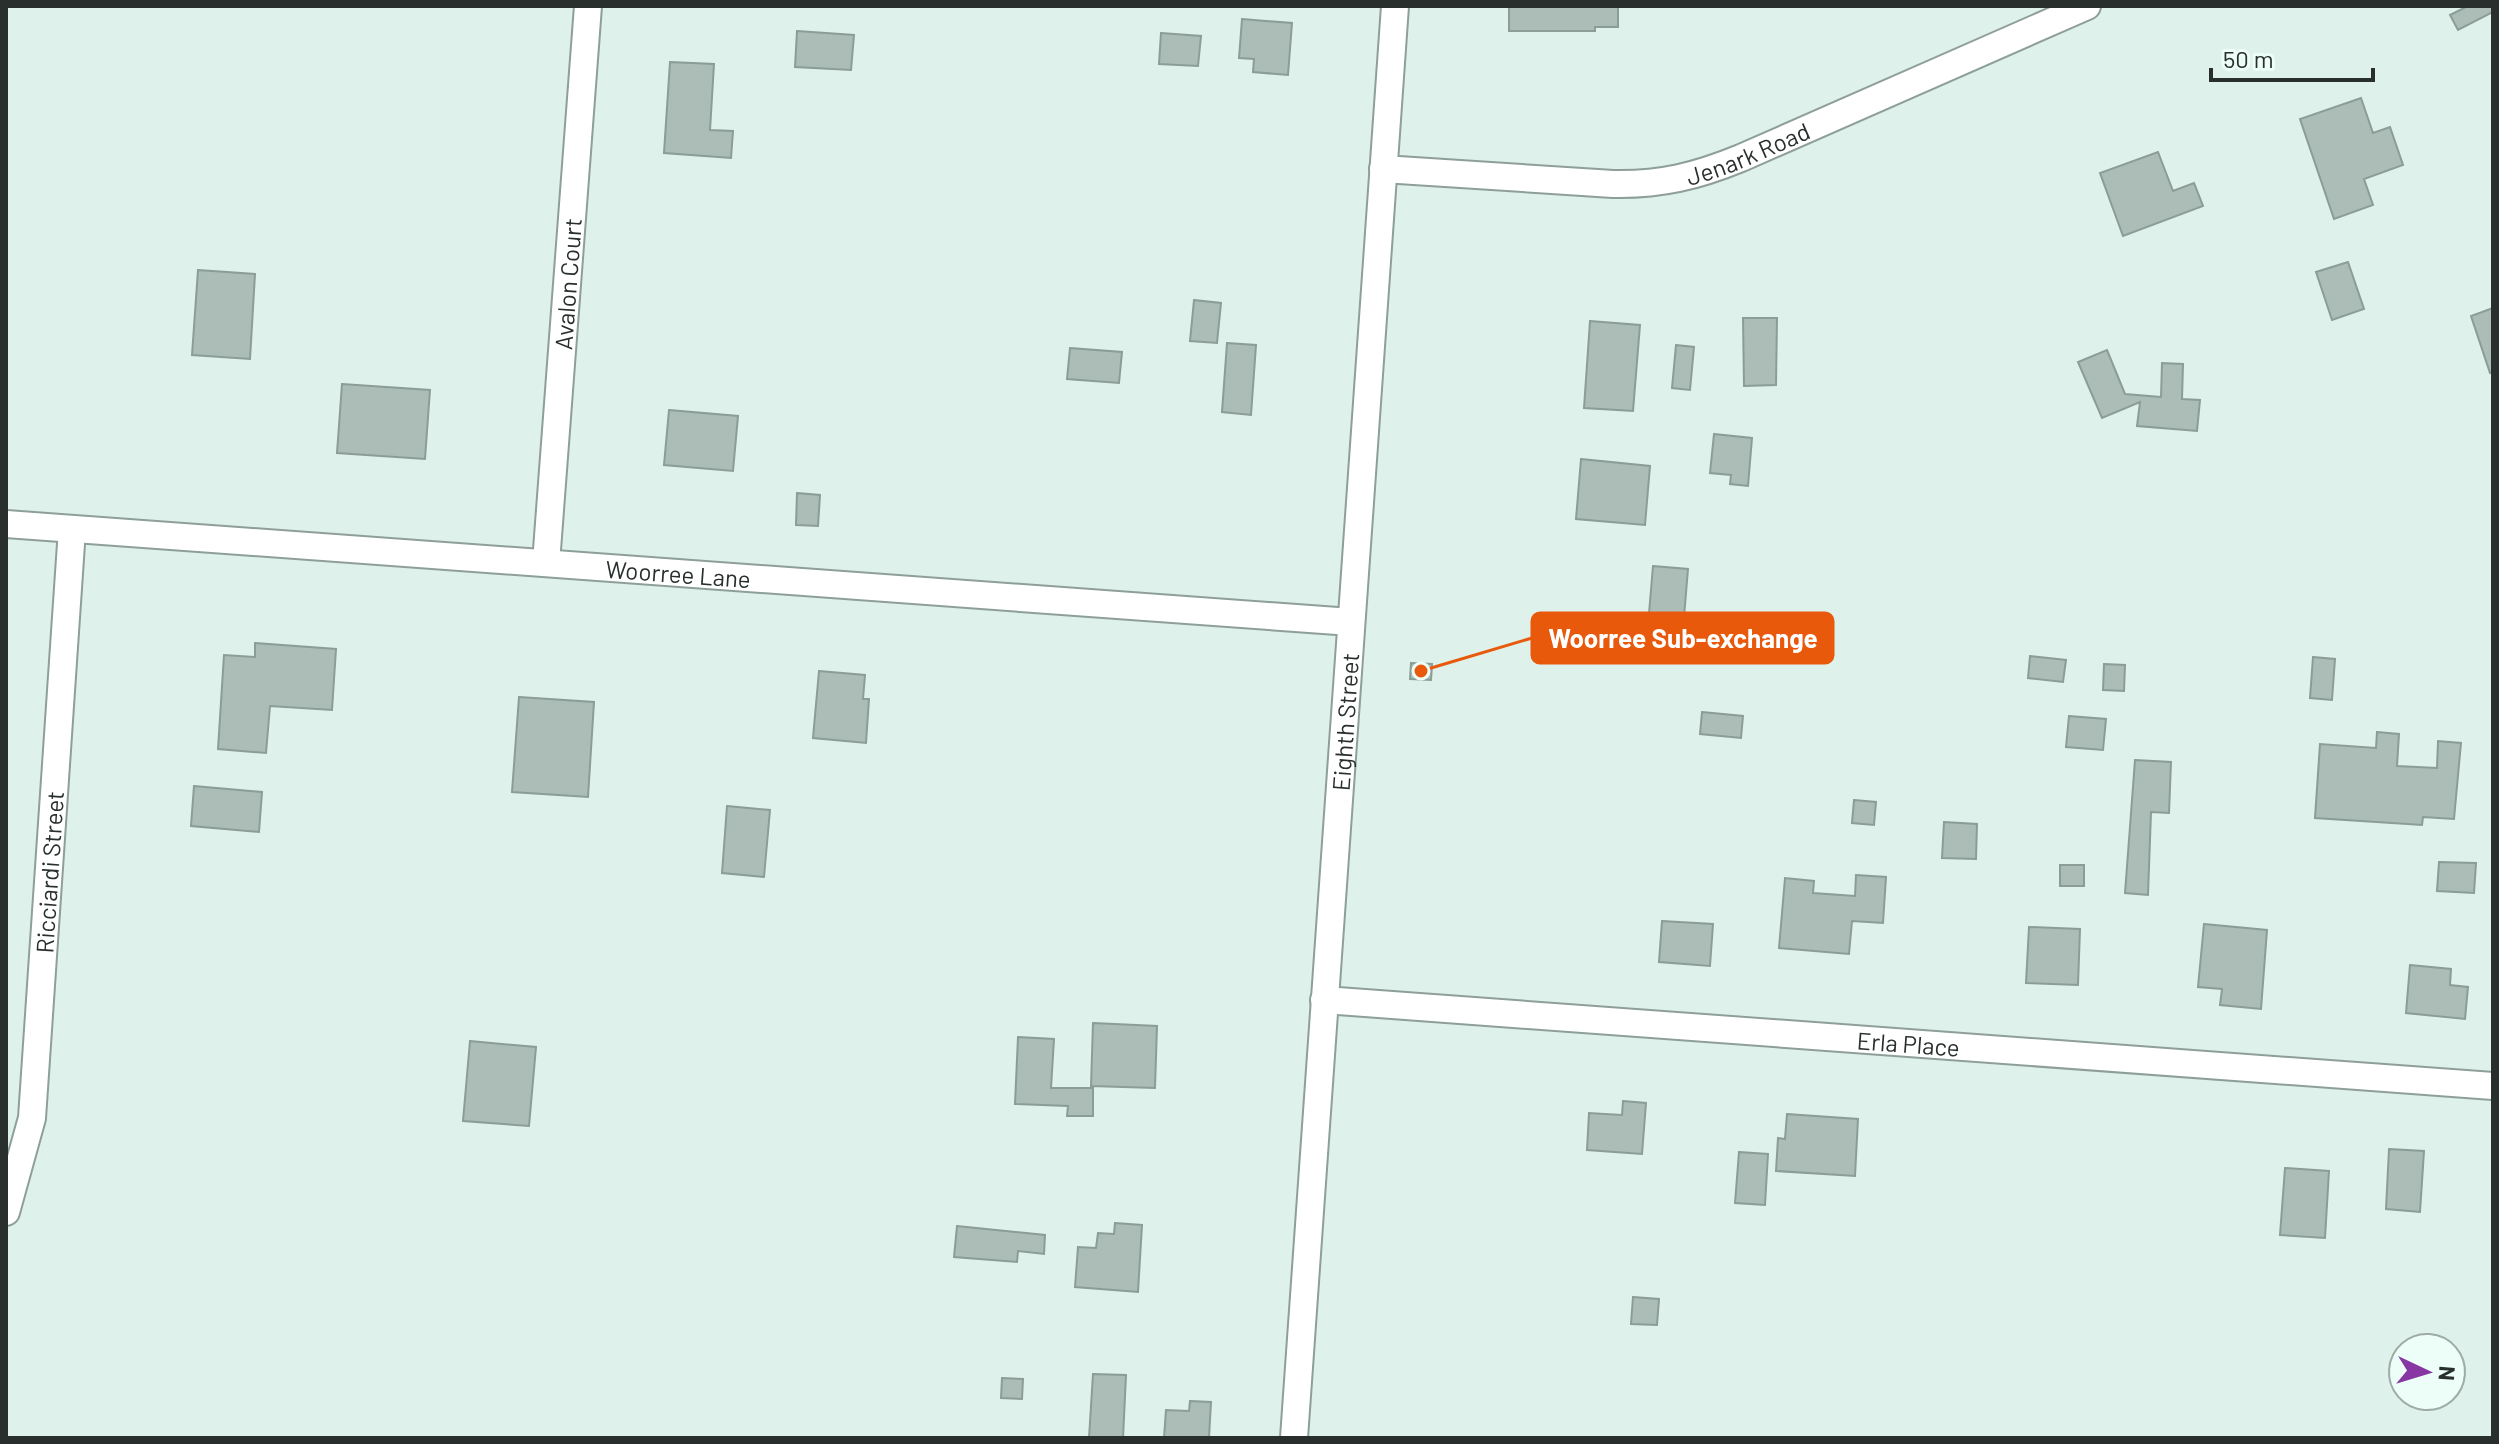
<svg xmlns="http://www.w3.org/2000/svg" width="2499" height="1444" font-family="Barlow,sans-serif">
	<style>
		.building { fill: #abbdb6; stroke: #8b9d96; stroke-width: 2 }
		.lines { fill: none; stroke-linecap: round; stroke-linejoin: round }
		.minor-casing { stroke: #8e9f99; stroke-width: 30 }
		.minor { stroke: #fff; stroke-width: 26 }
		.labels { text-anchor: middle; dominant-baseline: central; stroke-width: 6; stroke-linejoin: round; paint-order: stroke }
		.street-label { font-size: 24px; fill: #282f2c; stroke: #ecfef7 }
		.leader { fill: none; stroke: #e8590c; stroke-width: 3 }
		.callout-dot { fill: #e8590c; stroke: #ecfef7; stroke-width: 3 }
		.callout { fill: #e8590c; stroke: #e8590c; stroke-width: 3 }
		.callout-label { font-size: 26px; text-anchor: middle; font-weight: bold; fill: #fff }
	</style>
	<rect width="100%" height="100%" fill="#def1ea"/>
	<path class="building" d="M 1509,6 L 1618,6 L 1618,27 L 1595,27 L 1595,31 L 1509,31 Z
		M 2468,6 L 2493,6 L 2493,12 L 2458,30 L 2450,15 Z
		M 1242,19 L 1292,23 L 1288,75 L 1253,72 L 1254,59 L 1239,58 Z
		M 797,31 L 854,35 L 851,70 L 795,67 Z
		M 1161,33 L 1201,36 L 1198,66 L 1159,64 Z
		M 670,62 L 714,64 L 710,130 L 733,131 L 731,158 L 664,153 Z
		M 2361,98 L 2373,133 L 2390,127 L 2403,165 L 2364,179 L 2373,205 L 2334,219 L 2300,119 Z
		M 2158,152 L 2173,191 L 2194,183 L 2203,206 L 2123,236 L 2100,173 Z
		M 2348,262 L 2364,309 L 2332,320 L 2316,272 Z
		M 198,270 L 255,274 L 250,359 L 192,355 Z
		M 1194,300 L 1221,303 L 1217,343 L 1190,341 Z
		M 2493,308 L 2493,372 L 2490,373 L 2471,316 Z
		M 1743,318 L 1777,318 L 1776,385 L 1744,386 Z
		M 1590,321 L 1640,325 L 1633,411 L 1584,408 Z
		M 1227,343 L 1256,345 L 1251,415 L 1222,412 Z
		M 1676,345 L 1694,347 L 1690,390 L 1672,388 Z
		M 1070,348 L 1122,352 L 1119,383 L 1067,379 Z
		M 2107,350 L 2125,394 L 2161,397 L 2162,363 L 2183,364 L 2182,399 L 2200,400 L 2197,431 L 2137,426 L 2140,402 L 2102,418 L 2078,362 Z
		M 342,384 L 430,390 L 425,459 L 337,453 Z
		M 669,410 L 738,416 L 733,471 L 664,465 Z
		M 1714,434 L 1752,438 L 1748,486 L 1730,484 L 1731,475 L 1710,473 Z
		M 1581,459 L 1650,466 L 1645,525 L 1576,519 Z
		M 797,493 L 820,495 L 818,526 L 796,525 Z
		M 1653,566 L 1688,569 L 1683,629 L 1648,625 Z
		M 255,643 L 336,649 L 332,710 L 270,706 L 266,753 L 218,749 L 224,655 L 255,657 Z
		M 2030,656 L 2066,660 L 2063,682 L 2028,678 Z
		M 2313,657 L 2335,659 L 2332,700 L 2310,698 Z
		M 1411,663 L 1432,664 L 1431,680 L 1410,679 Z
		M 2104,664 L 2125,665 L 2124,691 L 2103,690 Z
		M 819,671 L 865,675 L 863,699 L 869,699 L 866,743 L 813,738 Z
		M 519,697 L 594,702 L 588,797 L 512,792 Z
		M 1702,712 L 1743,716 L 1741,738 L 1700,734 Z
		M 2069,716 L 2106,719 L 2103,750 L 2066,747 Z
		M 2377,732 L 2399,734 L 2397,766 L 2437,768 L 2438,741 L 2461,743 L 2454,819 L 2423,817 L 2422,825 L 2315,818 L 2320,744 L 2376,748 Z
		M 2135,760 L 2171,762 L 2169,813 L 2151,812 L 2148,895 L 2125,893 Z
		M 194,786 L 262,792 L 259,832 L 191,826 Z
		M 1854,800 L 1876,802 L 1874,825 L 1852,823 Z
		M 727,806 L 770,810 L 764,877 L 722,873 Z
		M 1944,822 L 1977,824 L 1976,859 L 1942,858 Z
		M 2439,862 L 2476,863 L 2474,893 L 2437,891 Z
		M 2060,865 L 2084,865 L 2084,886 L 2060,886 Z
		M 1856,875 L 1886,877 L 1883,923 L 1852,921 L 1849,954 L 1779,948 L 1785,878 L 1814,881 L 1813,893 L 1855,896 Z
		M 1662,921 L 1713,924 L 1710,966 L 1659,962 Z
		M 2204,924 L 2267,930 L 2261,1009 L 2220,1005 L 2222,989 L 2198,987 Z
		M 2029,927 L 2080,929 L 2078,985 L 2026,983 Z
		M 2410,965 L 2451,969 L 2450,985 L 2468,987 L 2465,1019 L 2406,1013 Z
		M 1093,1023 L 1157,1026 L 1155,1088 L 1091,1086 Z
		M 1018,1037 L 1054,1039 L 1051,1088 L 1093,1088 L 1093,1116 L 1067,1116 L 1068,1106 L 1015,1104 Z
		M 470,1041 L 536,1047 L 529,1126 L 463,1121 Z
		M 1623,1101 L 1646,1103 L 1642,1154 L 1587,1150 L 1589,1113 L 1622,1115 Z
		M 1787,1114 L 1858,1119 L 1855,1176 L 1776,1171 L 1778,1138 L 1785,1139 Z
		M 2389,1149 L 2424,1151 L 2420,1212 L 2386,1209 Z
		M 1739,1152 L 1768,1154 L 1765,1205 L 1735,1203 Z
		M 2285,1168 L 2329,1171 L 2325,1238 L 2280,1235 Z
		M 1115,1223 L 1142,1225 L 1138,1292 L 1075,1287 L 1078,1247 L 1096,1248 L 1098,1233 L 1114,1234 Z
		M 957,1226 L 1045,1235 L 1044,1254 L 1018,1251 L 1017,1262 L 954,1257 Z
		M 1633,1297 L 1659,1299 L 1657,1325 L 1631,1324 Z
		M 1093,1374 L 1126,1375 L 1123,1438 L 1089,1438 Z
		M 1002,1378 L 1023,1379 L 1022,1399 L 1001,1398 Z
		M 1190,1401 L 1211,1402 L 1209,1438 L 1164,1438 L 1166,1410 L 1189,1411 Z"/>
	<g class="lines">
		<defs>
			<g id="minor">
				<path id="s1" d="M 1383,169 L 1613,184 C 1661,185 1697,176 1741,158 L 2087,6"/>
				<path id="s2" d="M 6,524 L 1351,622"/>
				<path id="s3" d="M 546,563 L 588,6"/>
				<path id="s4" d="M 1324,1000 L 2493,1086"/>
				<path id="s5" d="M 6,1212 L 32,1118 L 72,529"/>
				<path id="s6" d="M 1294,1438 L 1395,6"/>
			</g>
		</defs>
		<use href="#minor" class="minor-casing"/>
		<use href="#minor" class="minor"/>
	</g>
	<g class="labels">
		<g class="street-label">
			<text stroke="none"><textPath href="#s1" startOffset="370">Jenark Road</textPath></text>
			<text stroke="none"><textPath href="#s3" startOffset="280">Avalon Court</textPath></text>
			<text stroke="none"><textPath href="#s2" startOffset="674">Woorree Lane</textPath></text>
			<text stroke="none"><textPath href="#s6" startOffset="718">Eighth Street</textPath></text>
			<text stroke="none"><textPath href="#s5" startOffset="344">Ricciardi Street</textPath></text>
			<text stroke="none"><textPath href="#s4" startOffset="586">Erla Place</textPath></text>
		</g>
	</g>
	<path class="leader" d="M1421 671L1532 638"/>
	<circle class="callout-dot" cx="1421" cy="671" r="8"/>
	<rect class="callout" x="1532" y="613" width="301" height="50" rx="8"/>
	<g class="callout-label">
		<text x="1683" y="648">Woorree Sub-exchange</text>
	</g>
	<rect width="2499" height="1444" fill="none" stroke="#282f2c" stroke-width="16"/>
	<g transform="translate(2427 1372) rotate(94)"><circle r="38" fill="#ecfef7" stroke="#9eaba6" stroke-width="2"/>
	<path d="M0-6L14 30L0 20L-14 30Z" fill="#8936a5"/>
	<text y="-12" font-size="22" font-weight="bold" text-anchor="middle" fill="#282f2c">N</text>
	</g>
	<path d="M2211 68v12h162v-12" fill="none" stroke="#282f2c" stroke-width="4"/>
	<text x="2223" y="68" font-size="24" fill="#282f2c" stroke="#ecfef7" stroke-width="6" paint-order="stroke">50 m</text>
</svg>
